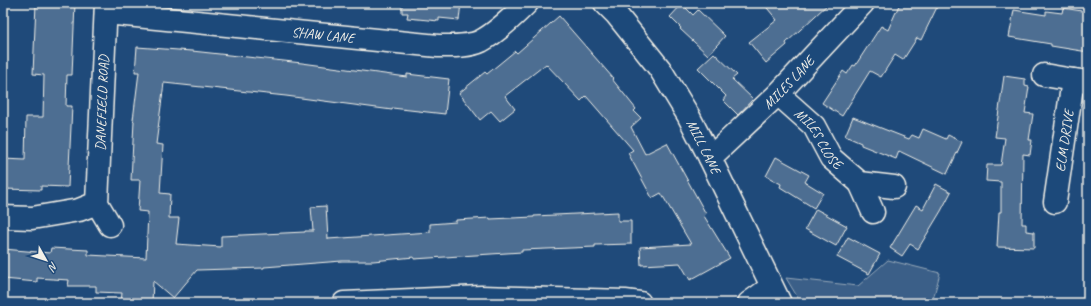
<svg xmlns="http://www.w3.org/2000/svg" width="1091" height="306" font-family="Caveat,sans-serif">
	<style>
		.green { fill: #3a5f88; stroke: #97a8b8 }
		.building { fill: #4d6e92; stroke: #f4f1e8 }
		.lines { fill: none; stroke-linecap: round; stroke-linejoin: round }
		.minor-casing { stroke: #f4f1e8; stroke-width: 25 }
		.minor { stroke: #1f4a7a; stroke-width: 22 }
		.labels { text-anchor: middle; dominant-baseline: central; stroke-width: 4; stroke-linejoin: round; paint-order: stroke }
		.street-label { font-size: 14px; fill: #f4f1e8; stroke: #1f4a7a }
	</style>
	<rect width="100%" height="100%" fill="#1f4a7a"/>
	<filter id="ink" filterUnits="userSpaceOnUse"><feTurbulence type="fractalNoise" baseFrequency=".025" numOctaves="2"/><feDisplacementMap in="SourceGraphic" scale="8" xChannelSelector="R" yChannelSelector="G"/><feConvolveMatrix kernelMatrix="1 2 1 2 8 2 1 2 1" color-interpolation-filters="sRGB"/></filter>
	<g filter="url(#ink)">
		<path class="green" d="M 888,260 L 940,273 L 932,303 L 801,303 L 786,278 L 858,286 Z"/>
		<path class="building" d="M 36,3 L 75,3 L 72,75 L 67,75 L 66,106 L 72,106 L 68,187 L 41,186 L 41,190 L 3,189 L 3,159 L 25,160 L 26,117 L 43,117 L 44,75 L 33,74 Z
			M 402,3 L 461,3 L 459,20 L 439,18 L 439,21 L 407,18 L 408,13 L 402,13 Z
			M 763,3 L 829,3 L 786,43 L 787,45 L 766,63 L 749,42 L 777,20 Z
			M 900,3 L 939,3 L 921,40 L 917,38 L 903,60 L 895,55 L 881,77 L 870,71 L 842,116 L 822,103 L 843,71 L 847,74 L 853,65 L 855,66 L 881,26 L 888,30 Z
			M 682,4 L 693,15 L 698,10 L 725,36 L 708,55 L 680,29 L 681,28 L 670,17 Z
			M 1063,8 L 1088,12 L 1088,52 L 1051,46 L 1051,44 L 1009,37 L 1014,10 L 1046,15 L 1046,11 L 1062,13 Z
			M 559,16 L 613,78 L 612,79 L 636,109 L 634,111 L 641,118 L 631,127 L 645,154 L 667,143 L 706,214 L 704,216 L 730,258 L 690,280 L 680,263 L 641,265 L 640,247 L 691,244 L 661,193 L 652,198 L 628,153 L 633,150 L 586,96 L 581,101 L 546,64 L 505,96 L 515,109 L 500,121 L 491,111 L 480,120 L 459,93 L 485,72 L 487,74 L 515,51 L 517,53 Z
			M 137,47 L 192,51 L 302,63 L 407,77 L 407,74 L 449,79 L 445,114 L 392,108 L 392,110 L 286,96 L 164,83 L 156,144 L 163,145 L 160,193 L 170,194 L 169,218 L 179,218 L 176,244 L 221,247 L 221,236 L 305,232 L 305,231 L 313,231 L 311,207 L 326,206 L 328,239 L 430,232 L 430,224 L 456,222 L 456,220 L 490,218 L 490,219 L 534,217 L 534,216 L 618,212 L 618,221 L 631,221 L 631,244 L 595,245 L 595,247 L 522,250 L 522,252 L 414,259 L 414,257 L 373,261 L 342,261 L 264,267 L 264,268 L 197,270 L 173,298 L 153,281 L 152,303 L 121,302 L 122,293 L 96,292 L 96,286 L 68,286 L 69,280 L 37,278 L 37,282 L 3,279 L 3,249 L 50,253 L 51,248 L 88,250 L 88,255 L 146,258 L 148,212 L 138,211 L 140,180 L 131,180 L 134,121 L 133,120 L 139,72 L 135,72 Z
			M 714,53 L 737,75 L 732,79 L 753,99 L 738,115 L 723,100 L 726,96 L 698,68 Z
			M 1004,76 L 1025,79 L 1025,86 L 1029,87 L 1025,113 L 1033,114 L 1029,140 L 1032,140 L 1030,155 L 1023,154 L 1022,224 L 1026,224 L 1026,231 L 1034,232 L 1034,248 L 997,247 L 999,212 L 1001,212 L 1001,182 L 986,181 L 987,165 L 1001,165 L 1005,138 L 995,137 Z
			M 853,117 L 909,139 L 912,135 L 919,138 L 923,129 L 946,139 L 948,135 L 962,142 L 947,174 L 899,151 L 896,159 L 861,145 L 861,143 L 845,136 Z
			M 776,157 L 809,175 L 805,182 L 823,193 L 814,208 L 780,187 L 781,184 L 766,176 Z
			M 936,184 L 951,192 L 941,211 L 918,249 L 910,244 L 902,256 L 890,248 L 916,205 L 923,209 Z
			M 816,209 L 847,226 L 836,246 L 805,229 Z
			M 848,237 L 880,254 L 869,274 L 837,257 Z"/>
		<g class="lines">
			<defs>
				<g id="minor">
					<path d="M 106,3 L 97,203 L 110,225"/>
					<path id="s1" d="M 605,3 L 616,14 L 660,69 L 688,115 L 710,158 L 780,303"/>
					<path id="s2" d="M 106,13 L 438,46 C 450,46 469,47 481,41 C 496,33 515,15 527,3"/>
					<path d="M 1044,75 L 1073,80"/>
					<path id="s3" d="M 778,94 L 814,126 L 831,158 L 860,183 L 894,187"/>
					<path id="s4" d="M 710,158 L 778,94 L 863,3"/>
					<path d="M 860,183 L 873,212"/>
					<path id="s5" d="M 1055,202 L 1073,80 L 1088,82"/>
					<path d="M 3,217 L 32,218 L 79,210 L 97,203"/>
					<path d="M 344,303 L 481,297 L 625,301 L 640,303"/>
					<path d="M 749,303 L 771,287"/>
				</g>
			</defs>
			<use href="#minor" class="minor-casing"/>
			<use href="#minor" class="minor"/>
		</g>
	</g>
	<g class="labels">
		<g class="street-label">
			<text stroke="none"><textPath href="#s2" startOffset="218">SHAW LANE</textPath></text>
			<text stroke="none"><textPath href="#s4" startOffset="109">MILES LANE</textPath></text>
			<text transform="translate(102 103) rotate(-88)">DANEFIELD ROAD</text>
			<text stroke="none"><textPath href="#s3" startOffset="61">MILES CLOSE</textPath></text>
			<text stroke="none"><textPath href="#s5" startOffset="62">ELM DRIVE</textPath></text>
			<text stroke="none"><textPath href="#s1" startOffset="175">MILL LANE</textPath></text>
		</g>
	</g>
	<rect width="1091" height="306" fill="none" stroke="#1f4a7a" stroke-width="16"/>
	<rect x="8" y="8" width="1075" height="290" fill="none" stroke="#f4f1e8" stroke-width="1.5" filter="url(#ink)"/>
	<g transform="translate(46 260) rotate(129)" stroke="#1f4a7a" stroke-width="3" paint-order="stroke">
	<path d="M0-3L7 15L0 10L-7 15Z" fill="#f4f1e8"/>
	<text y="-6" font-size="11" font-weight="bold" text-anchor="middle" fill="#f4f1e8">N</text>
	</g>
</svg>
